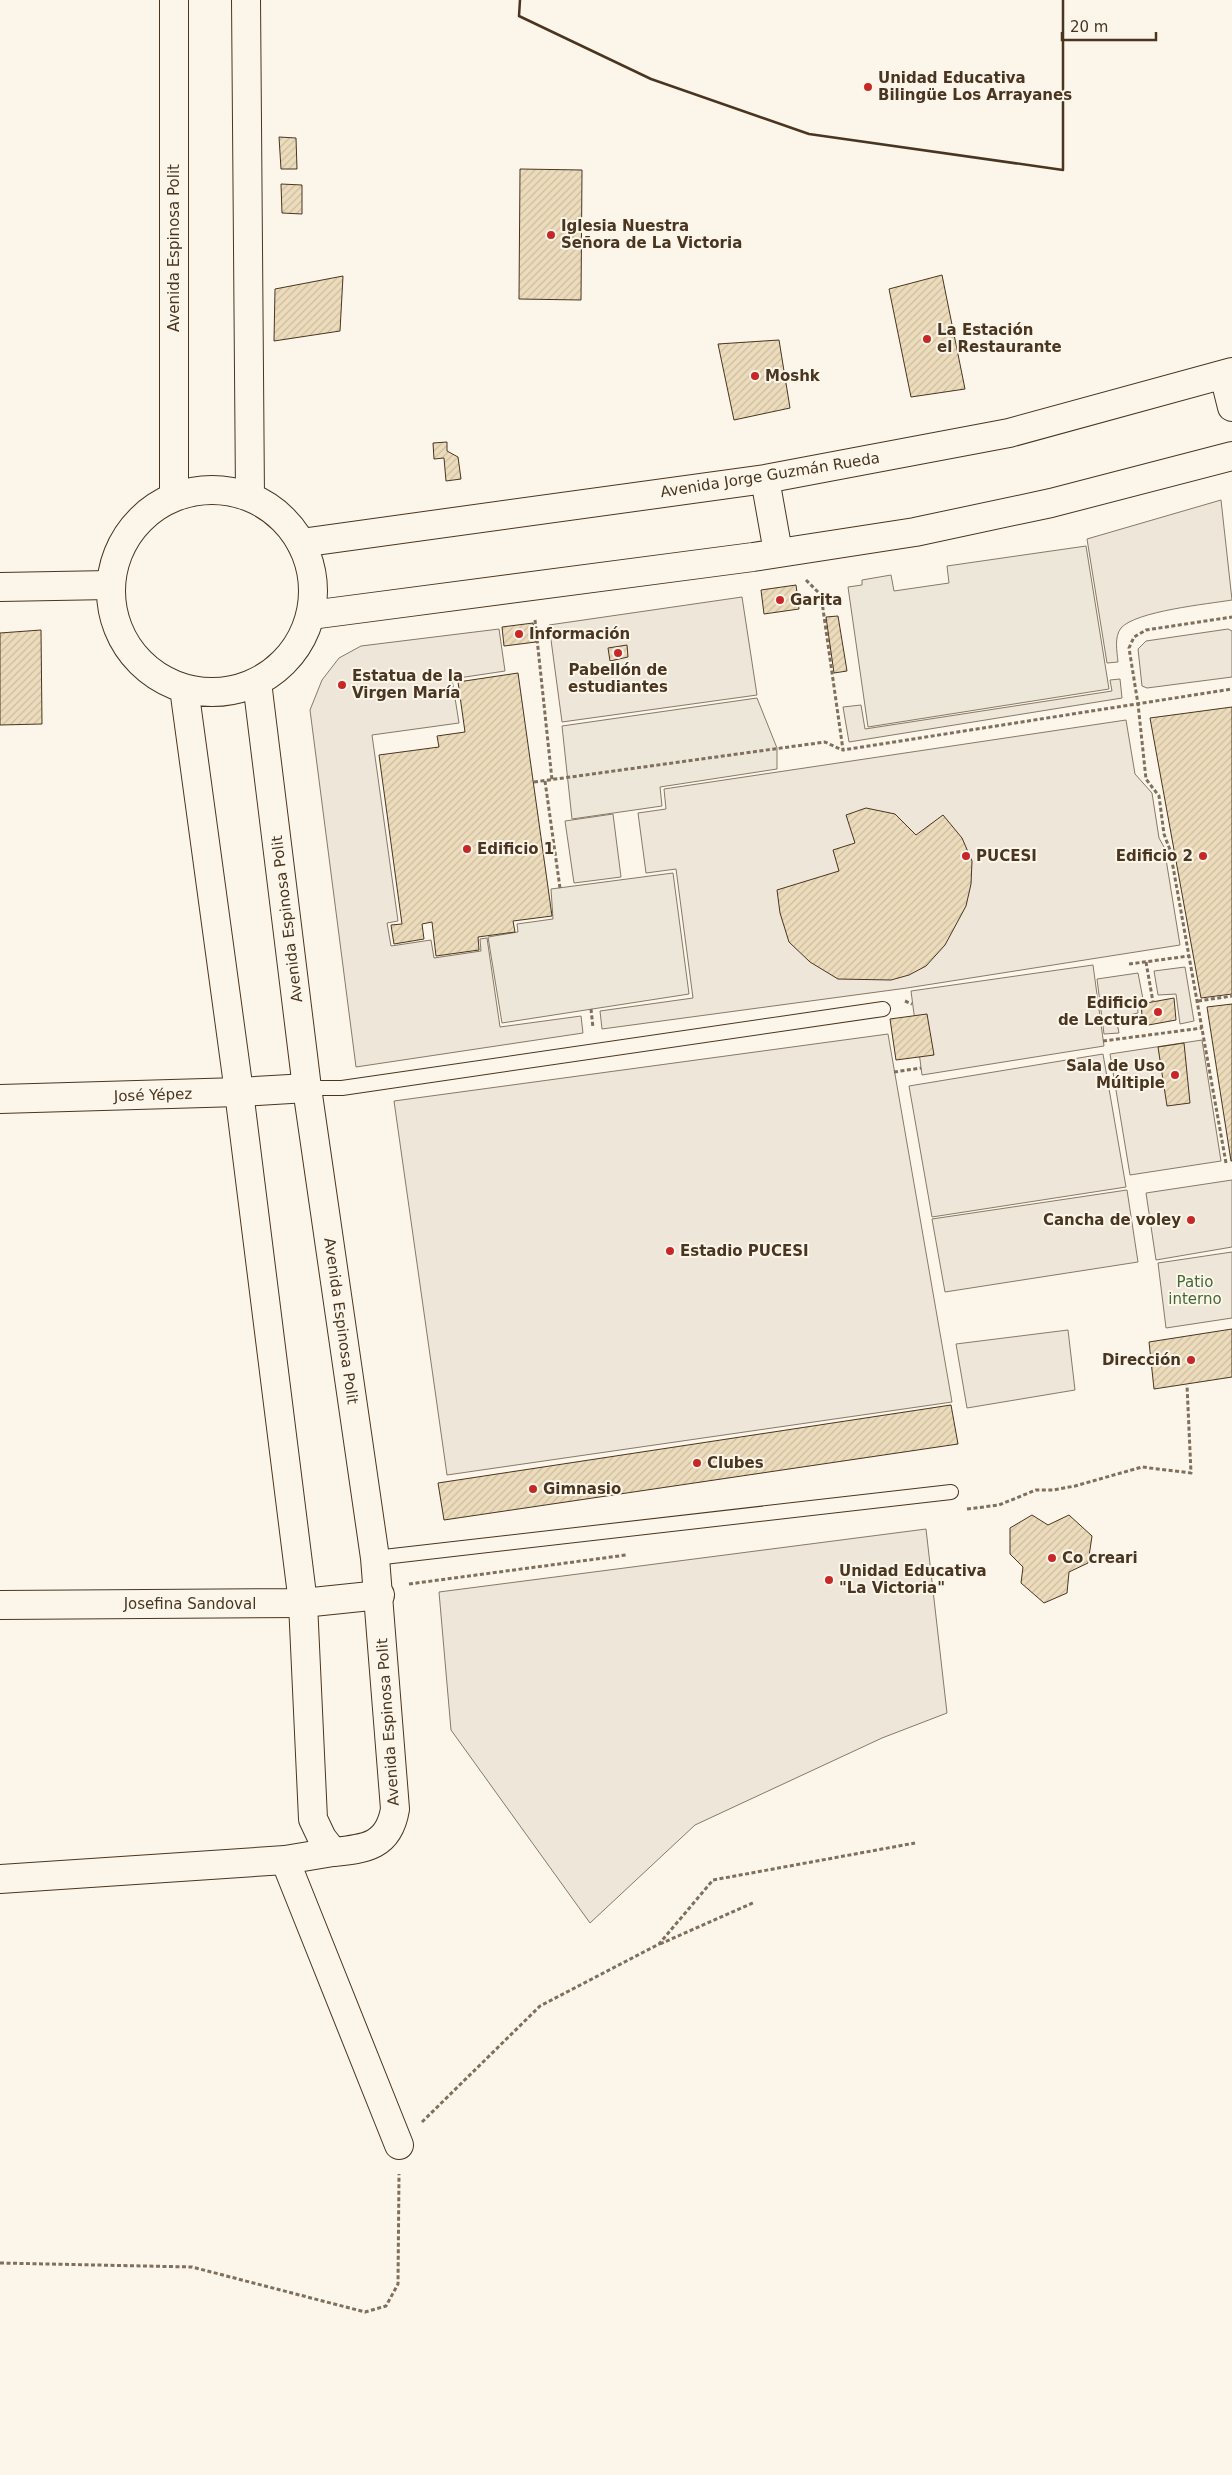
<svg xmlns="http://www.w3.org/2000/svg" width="1232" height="2475" font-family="'DejaVu Sans',sans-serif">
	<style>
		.park { fill: #ede6d9; stroke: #887966 }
		.parking { fill: #ede7d9; stroke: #887966 }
		.building { fill: url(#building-hatch); stroke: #4a3520 }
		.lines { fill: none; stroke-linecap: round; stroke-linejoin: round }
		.lane-casing { stroke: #4a3520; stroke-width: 16 }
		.street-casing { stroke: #4a3520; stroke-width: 30 }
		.secondary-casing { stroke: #4a3520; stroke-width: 30 }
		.path { stroke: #7f6f5c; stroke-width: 3; stroke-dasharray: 4 2.5; stroke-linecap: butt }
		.lane { stroke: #fbf6e9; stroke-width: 14 }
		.street { stroke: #fbf6e9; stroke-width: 28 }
		.secondary { stroke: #fbf6e9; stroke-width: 28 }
		.wall { stroke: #4a3520; stroke-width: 2.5 }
		.poi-dot { fill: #c62828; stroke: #fbf6e9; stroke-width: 2 }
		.labels { text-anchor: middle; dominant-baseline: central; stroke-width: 4; stroke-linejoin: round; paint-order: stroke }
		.poi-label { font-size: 15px; font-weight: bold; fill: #4a3520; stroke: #fbf6e9; text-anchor: start }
		.street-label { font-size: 15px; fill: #4a3520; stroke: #fbf6e9 }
		.park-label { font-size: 15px; fill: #436837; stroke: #fbf6e9 }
	</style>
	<defs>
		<pattern id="building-hatch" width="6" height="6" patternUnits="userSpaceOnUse" patternTransform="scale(1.25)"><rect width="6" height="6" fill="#ecdcbc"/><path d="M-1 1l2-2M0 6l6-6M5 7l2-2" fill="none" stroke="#ccbda1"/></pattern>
	</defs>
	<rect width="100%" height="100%" fill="#fbf6e9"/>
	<path class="park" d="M 1221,500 L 1232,600 C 1208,604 1136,611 1121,628 C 1114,637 1117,651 1118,662 L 1107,663 L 1087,539 Z
		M 742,597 L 757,695 L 562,722 L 549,625 Z
		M 499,629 L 505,671 L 452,679 L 459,723 L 372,735 L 398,921 L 387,923 L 391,946 L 431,940 L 434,958 L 481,951 L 480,939 L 487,938 L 500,1027 L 581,1016 L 583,1033 L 356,1067 L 310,710 L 322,680 L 339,658 L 361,646 Z
		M 1228,629 L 1232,631 L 1232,677 L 1147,688 L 1142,686 L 1138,649 L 1146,641 Z
		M 1120,679 L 1122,698 L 849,742 L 843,707 L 861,705 L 865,729 L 1112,691 L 1110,680 Z
		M 1126,720 L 1135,774 L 1152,793 L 1159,838 L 1164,847 L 1180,945 L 907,988 L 602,1029 L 600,1011 L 693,998 L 676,869 L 646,873 L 638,813 L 666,809 L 664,789 Z
		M 613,814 L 621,877 L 574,883 L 565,821 Z
		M 1093,965 L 1104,1046 L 922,1075 L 911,991 Z
		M 1185,967 L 1194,1021 L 1180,1024 L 1176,994 L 1158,995 L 1154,971 Z
		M 1138,973 L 1143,999 L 1137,1001 L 1138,1013 L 1116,1018 L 1119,1033 L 1104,1034 L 1097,979 Z
		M 888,1034 L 952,1402 L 447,1475 L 394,1101 Z
		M 1202,1040 L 1221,1161 L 1130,1175 L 1110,1054 Z
		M 1103,1054 L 1126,1187 L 932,1217 L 909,1086 Z
		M 1232,1180 L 1232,1247 L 1156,1260 L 1146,1193 Z
		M 1127,1190 L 1138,1262 L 945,1292 L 932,1219 Z
		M 1232,1252 L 1232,1318 L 1166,1328 L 1158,1263 Z
		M 1068,1330 L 1075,1390 L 967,1408 L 956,1344 Z
		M 926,1529 L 947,1713 L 882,1738 L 695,1825 L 590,1923 L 451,1730 L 439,1592 Z"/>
	<path class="parking" d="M 1086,546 L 1109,689 L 868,727 L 848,587 L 862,585 L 862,580 L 891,575 L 894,591 L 949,583 L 947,566 Z
		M 757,698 L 777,748 L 777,769 L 660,787 L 662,806 L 572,819 L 562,726 Z
		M 673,873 L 689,994 L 502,1023 L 488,937 L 518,932 L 517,924 L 553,919 L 551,889 Z"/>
	<path class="building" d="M 279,137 L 296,138 L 297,169 L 281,169 Z
		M 520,169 L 582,170 L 581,300 L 519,299 Z
		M 281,184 L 302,185 L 302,214 L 282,213 Z
		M 942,275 L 965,389 L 911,397 L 889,289 Z
		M 343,276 L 340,331 L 274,341 L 275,289 Z
		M 779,340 L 790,408 L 734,420 L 718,344 Z
		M 447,442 L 447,451 L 458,457 L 461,479 L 446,481 L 444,458 L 434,459 L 433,443 Z
		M 796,585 L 799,609 L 764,614 L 761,590 Z
		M 838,616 L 847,671 L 834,673 L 826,617 Z
		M 533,623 L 536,642 L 504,646 L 502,627 Z
		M 41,630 L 42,724 L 0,725 L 0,633 Z
		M 627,645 L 628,657 L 610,661 L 608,648 Z
		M 518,673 L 552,916 L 513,921 L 515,932 L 478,937 L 479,950 L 436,956 L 432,922 L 422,924 L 424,939 L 394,944 L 391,925 L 402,924 L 379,755 L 439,747 L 437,736 L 465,732 L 458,682 Z
		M 1232,707 L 1232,994 L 1201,998 L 1150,718 Z
		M 866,808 L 895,814 L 916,835 L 943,815 L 962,838 L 972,861 L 971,884 L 966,906 L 945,945 L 926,966 L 909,975 L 891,980 L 838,979 L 810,962 L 789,942 L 780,913 L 777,890 L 839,871 L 833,850 L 855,843 L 846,815 Z
		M 1174,998 L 1176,1020 L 1143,1026 L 1141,1004 Z
		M 1232,1004 L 1232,1161 L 1231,1161 L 1207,1007 Z
		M 927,1014 L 934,1055 L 896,1060 L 890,1019 Z
		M 1184,1043 L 1190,1103 L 1167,1106 L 1158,1047 Z
		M 1232,1329 L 1232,1377 L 1154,1389 L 1149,1342 Z
		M 951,1405 L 958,1444 L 444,1520 L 438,1483 Z
		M 1032,1515 L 1048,1525 L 1069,1515 L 1092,1536 L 1088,1563 L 1069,1572 L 1067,1593 L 1044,1603 L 1021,1583 L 1023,1567 L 1010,1554 L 1010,1528 Z"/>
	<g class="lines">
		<defs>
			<path id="lane" d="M 307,1088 L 342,1088 L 883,1009
				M 375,1558 L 951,1492"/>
			<path id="street" d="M 1224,375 L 1232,407
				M 765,479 L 778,552
				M 301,543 L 765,479 L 1009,433 L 1232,372
				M 0,587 L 110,585
				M 311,615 L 753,557 L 915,532 L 1051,503 L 1232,456
				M 0,1099 L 239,1092 L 307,1088
				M 0,1605 L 303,1603 L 380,1595
				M 285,1860 L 399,2145
				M 0,1879 L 285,1860 L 333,1852"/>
			<path id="secondary" d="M 174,0 L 174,496
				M 246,0 L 250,496
				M111 591a101 101 0 1 1 202 0a101 101 0 1 1-202 0Z
				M 184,688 L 239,1092 L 303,1603 L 313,1819 L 322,1838 L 333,1852 C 366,1849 389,1846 395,1809 L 375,1558 L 307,1088 L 257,682"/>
		</defs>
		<use href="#lane" class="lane-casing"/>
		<use href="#street" class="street-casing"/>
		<use href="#secondary" class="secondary-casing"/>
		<path class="path" d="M 806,580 L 821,595 L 843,750 L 1232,689
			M 535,620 L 552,780
			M 545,781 L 560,888
			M 534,782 L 825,742 L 842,750
			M 1146,962 L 1153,1002
			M 1129,964 L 1189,956
			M 905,1001 L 912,1004
			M 1198,1001 L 1232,996
			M 591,1009 L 593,1028
			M 1103,1041 L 1202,1028
			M 894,1072 L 921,1068
			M 1226,1163 L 1170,850 L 1164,834 L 1159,796 L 1146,779 L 1138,704 L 1129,648 L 1134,637 L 1146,630 L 1232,617
			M 967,1509 L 999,1505 L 1036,1490 L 1053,1490 L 1075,1486 L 1142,1467 L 1191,1473 L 1187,1385
			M 409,1584 L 626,1555
			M 660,1944 L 755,1902
			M 422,2122 L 540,2006 L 659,1944 L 713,1880 L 915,1843
			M 0,2263 L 192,2267 L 365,2312 L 386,2306 L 398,2284 L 399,2174"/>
		<use href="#lane" class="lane"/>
		<use href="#street" class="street"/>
		<use href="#secondary" class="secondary"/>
		<path class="wall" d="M 520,0 L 519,16 L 651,79 L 809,134 L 1063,170 L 1063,0"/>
	</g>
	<g class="poi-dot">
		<circle cx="868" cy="87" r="5"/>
		<circle cx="551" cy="235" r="5"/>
		<circle cx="927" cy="339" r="5"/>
		<circle cx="755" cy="376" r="5"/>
		<circle cx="780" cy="600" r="5"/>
		<circle cx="519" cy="634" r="5"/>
		<circle cx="618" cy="653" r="5"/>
		<circle cx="342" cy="685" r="5"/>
		<circle cx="467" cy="849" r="5"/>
		<circle cx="966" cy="856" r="5"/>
		<circle cx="1203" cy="856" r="5"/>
		<circle cx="1158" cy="1012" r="5"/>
		<circle cx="1175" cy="1075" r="5"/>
		<circle cx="1191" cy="1220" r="5"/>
		<circle cx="670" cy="1251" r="5"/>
		<circle cx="1191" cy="1360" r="5"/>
		<circle cx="697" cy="1463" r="5"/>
		<circle cx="533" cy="1489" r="5"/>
		<circle cx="1052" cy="1558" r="5"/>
		<circle cx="829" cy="1580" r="5"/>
	</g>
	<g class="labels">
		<g class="poi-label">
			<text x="878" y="78">Unidad Educativa<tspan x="878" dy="17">Bilingüe Los Arrayanes</tspan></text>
			<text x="561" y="226">Iglesia Nuestra<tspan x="561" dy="17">Señora de La Victoria</tspan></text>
			<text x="937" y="330">La Estación<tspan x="937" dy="17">el Restaurante</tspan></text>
			<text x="765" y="376">Moshk</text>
			<text x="790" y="600">Garita</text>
			<text x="529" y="634">Información</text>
			<text x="618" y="670" text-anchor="middle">Pabellón de<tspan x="618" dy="17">estudiantes</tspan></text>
			<text x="352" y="676">Estatua de la<tspan x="352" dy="17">Virgen María</tspan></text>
			<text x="477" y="849">Edificio 1</text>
			<text x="976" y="856">PUCESI</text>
			<text x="1193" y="856" text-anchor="end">Edificio 2</text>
			<text x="1148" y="1003" text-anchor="end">Edificio<tspan x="1148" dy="17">de Lectura</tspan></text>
			<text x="1165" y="1066" text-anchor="end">Sala de Uso<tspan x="1165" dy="17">Múltiple</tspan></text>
			<text x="1181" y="1220" text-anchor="end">Cancha de voley</text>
			<text x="680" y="1251">Estadio PUCESI</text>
			<text x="1181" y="1360" text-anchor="end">Dirección</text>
			<text x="707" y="1463">Clubes</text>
			<text x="543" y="1489">Gimnasio</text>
			<text x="1062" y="1558">Co creari</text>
			<text x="839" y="1571">Unidad Educativa<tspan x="839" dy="17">"La Victoria"</tspan></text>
		</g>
		<g class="street-label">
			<text transform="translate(174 248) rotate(-90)">Avenida Espinosa Polit</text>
			<text transform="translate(770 475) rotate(-9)">Avenida Jorge Guzmán Rueda</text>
			<text transform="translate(287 919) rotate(-97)">Avenida Espinosa Polit</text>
			<text transform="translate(153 1095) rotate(-2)">José Yépez</text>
			<text transform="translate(341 1321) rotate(82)">Avenida Espinosa Polit</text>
			<text x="190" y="1604">Josefina Sandoval</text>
			<text transform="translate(388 1722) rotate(-94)">Avenida Espinosa Polit</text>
		</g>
		<g class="park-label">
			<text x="1195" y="1282">Patio<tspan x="1195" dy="17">interno</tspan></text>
		</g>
	</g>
	<path d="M1062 32v8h94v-8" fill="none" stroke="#4a3520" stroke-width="2.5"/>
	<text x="1070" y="32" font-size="15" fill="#4a3520" stroke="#fbf6e9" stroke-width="4" paint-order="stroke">20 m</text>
</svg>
